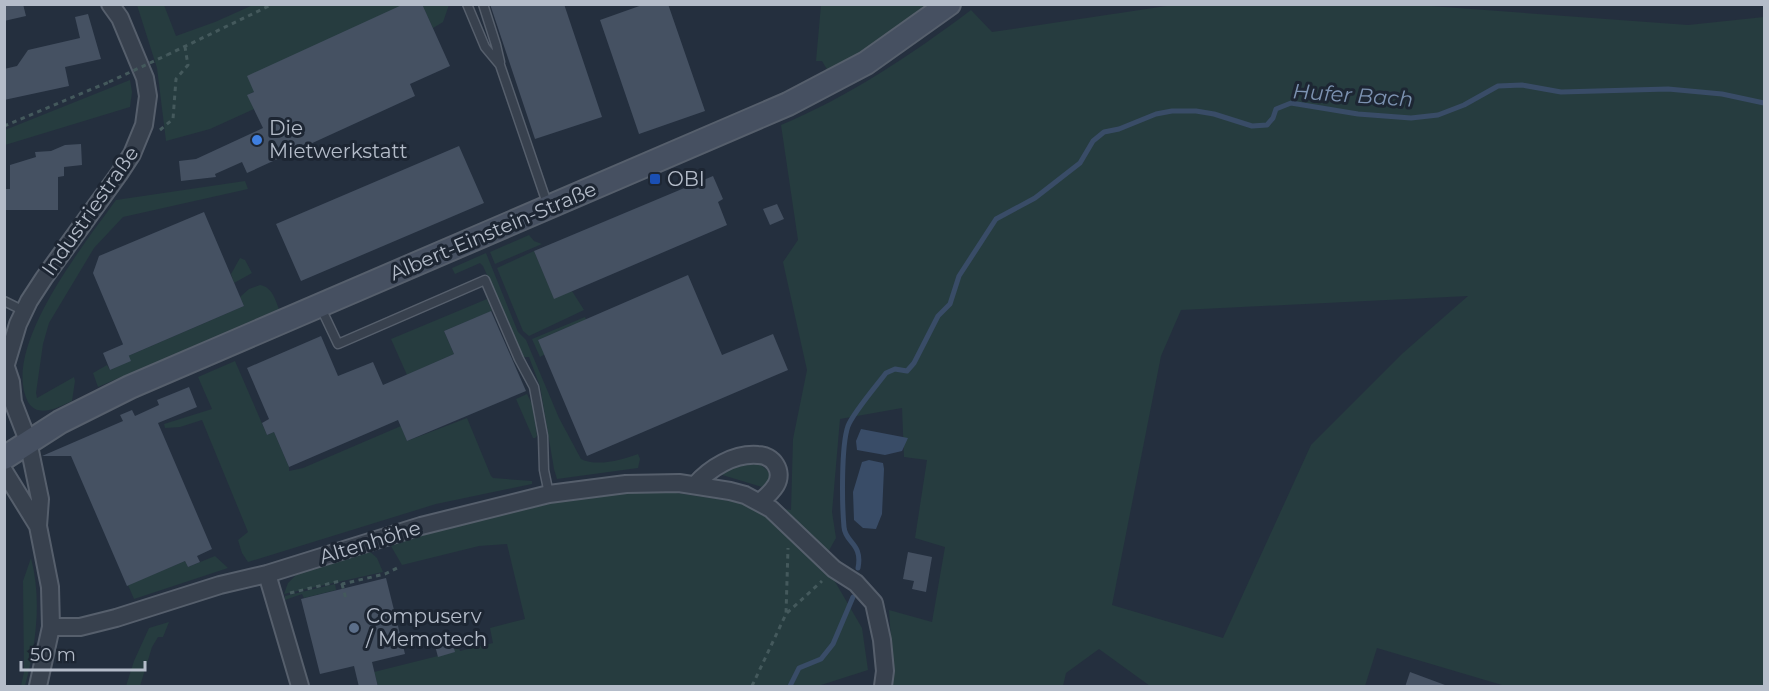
<svg xmlns="http://www.w3.org/2000/svg" width="1769" height="691" font-family="Montserrat,sans-serif">
	<style>
		.green { fill: #263c3f; fill-rule: evenodd }
		.water { fill: #394c67 }
		.lines { fill: none; stroke-linecap: round; stroke-linejoin: round }
		.stream { stroke: #394c67; stroke-width: 5 }
		.building { fill: #455162 }
		.lane-casing { stroke: #565f6c; stroke-width: 11 }
		.street-casing { stroke: #565f6c; stroke-width: 20 }
		.secondary-casing { stroke: #565f6c; stroke-width: 26 }
		.path { stroke: #44595c; stroke-width: 3; stroke-dasharray: 4.5 4.5; stroke-linecap: butt }
		.lane { stroke: #38414e; stroke-width: 8 }
		.street { stroke: #38414e; stroke-width: 16 }
		.secondary { stroke: #465061; stroke-width: 22 }
		.path-bridge { stroke: #44595c; stroke-width: 3; stroke-dasharray: 4.5 4.5; stroke-linecap: butt }
		.shop-dot { fill: #3f7fe0; stroke: #1d2633; stroke-width: 2 }
		.transit-dot { fill: #1a4fb4; stroke: #1d2633; stroke-width: 2 }
		.service-dot { fill: #5c6f8a; stroke: #1d2633; stroke-width: 2 }
		.labels { text-anchor: middle; dominant-baseline: central; stroke-width: 6; stroke-linejoin: round; paint-order: stroke }
		.poi-label { font-size: 20px; fill: #b4bcc9; stroke: #1d2633; text-anchor: start }
		.street-label { font-size: 20px; fill: #b4bcc9; stroke: #1d2633 }
		.water-label { font-size: 21px; font-style: italic; fill: #7c92b1; stroke: #1d2633 }
	</style>
	<rect width="100%" height="100%" fill="#242f3e"/>
	<path class="green" d="M 920,4 L 921,6 L 928,5 L 876,42 L 828,71 L 822,61 L 816,61 L 821,5 Z
		M 1180,4 L 1417,5 L 1688,25 L 1764,17 L 1764,686 L 1502,686 L 1502,685 L 1377,648 L 1365,686 L 1150,686 L 1099,649 L 1066,673 L 1063,686 L 892,686 L 893,668 L 889,610 L 932,622 L 945,547 L 915,538 L 927,460 L 904,457 L 902,408 L 840,419 L 832,512 L 836,538 L 823,561 L 862,628 L 868,670 L 818,686 L 378,686 L 374,672 L 454,652 L 451,638 L 456,636 L 460,651 L 493,643 L 490,628 L 525,619 L 507,544 L 479,546 L 402,565 L 388,541 L 584,496 L 663,491 L 791,510 L 793,439 L 807,370 L 783,262 L 798,240 L 781,125 C 850,96 911,55 971,10 L 992,32 ZM 1468,296 L 1403,353 L 1311,445 L 1223,638 L 1112,605 L 1161,356 L 1181,310 Z
		M 137,5 L 164,5 L 176,36 L 215,22 L 253,5 L 404,5 L 248,95 L 254,109 L 210,129 L 166,141 L 157,68 Z
		M 422,5 L 449,5 L 443,22 L 433,28 Z
		M 130,80 L 132,92 L 130,107 L 5,145 L 5,130 Z
		M 245,181 L 248,189 L 123,217 L 94,248 L 49,323 L 43,344 L 36,393 L 37,398 L 74,377 L 75,381 L 72,401 C 59,407 38,419 28,402 C 0,348 86,242 116,200 Z
		M 529,235 L 534,241 L 542,244 L 495,264 L 490,252 Z
		M 534,251 L 554,298 L 572,291 L 584,310 L 529,336 L 523,331 L 497,268 Z
		M 486,253 L 518,332 L 526,340 L 559,418 L 581,459 C 597,467 622,460 638,454 L 640,459 L 638,468 L 557,479 L 554,469 L 540,386 L 529,357 L 523,357 L 483,266 L 480,263 L 455,274 L 452,268 Z
		M 240,258 L 245,260 L 252,273 L 234,283 L 231,274 Z
		M 260,285 C 272,287 275,299 279,309 L 98,387 L 93,373 L 107,365 L 110,370 L 130,361 L 128,356 L 244,306 L 240,297 L 249,289 Z
		M 487,299 L 492,311 L 444,331 L 454,354 L 407,375 L 391,339 Z
		M 585,317 L 587,322 L 573,325 L 538,340 L 545,354 L 540,357 L 532,339 Z
		M 235,361 L 267,435 L 274,432 L 289,467 L 289,471 L 303,468 L 401,426 L 407,441 L 467,418 L 491,476 L 493,478 L 532,481 L 532,484 L 436,504 L 248,562 L 242,553 L 238,540 L 248,532 L 202,420 L 180,427 L 165,428 L 164,424 L 212,409 L 198,377 Z
		M 527,394 L 532,404 L 537,436 L 535,438 L 533,438 L 516,399 Z
		M 752,464 L 761,465 L 769,472 L 769,480 L 762,487 L 719,474 L 738,466 Z
		M 368,550 L 377,558 L 383,572 L 284,594 L 288,583 L 298,573 Z
		M 215,556 L 228,568 L 134,599 L 128,585 L 185,561 L 188,567 Z
		M 31,558 C 42,600 36,645 25,686 L 21,686 L 24,672 L 23,581 Z
		M 335,584 L 336,590 L 304,598 L 302,594 L 285,600 L 285,596 Z
		M 169,622 L 163,637 L 158,637 L 152,647 L 140,686 L 126,686 L 134,661 L 149,628 Z"/>
	<path class="water" d="M 861,429 L 908,438 L 902,451 L 885,455 L 857,450 L 856,441 Z
		M 869,460 L 883,463 L 884,469 L 882,514 L 876,529 L 863,528 L 854,520 L 853,492 L 862,462 Z"/>
	<g class="lines">
		<path class="stream" d="M 858,568 C 863,543 845,543 844,527 C 842,505 841,446 848,426 C 853,413 877,385 886,373 L 895,369 L 907,371 L 914,363 L 938,316 L 950,304 L 959,276 L 996,219 L 1035,198 L 1080,163 L 1093,141 L 1104,132 L 1119,129 L 1156,114 L 1172,111 L 1196,111 L 1214,114 L 1252,126 L 1267,125 L 1273,118 L 1276,109 L 1291,103 L 1358,114 L 1411,118 L 1438,115 L 1464,105 L 1498,86 L 1522,85 L 1561,92 L 1668,89 L 1722,94 L 1764,103
			M 790,686 L 799,668 L 821,659 L 833,644 L 853,597"/>
	</g>
	<path class="building" d="M 4,4 L 23,4 L 26,16 L 4,21 Z
		M 404,4 L 422,4 L 450,66 L 410,84 L 415,96 L 247,173 L 242,162 L 215,174 L 216,177 L 181,181 L 179,161 L 196,159 L 263,128 L 247,95 L 254,92 L 247,76 Z
		M 490,4 L 564,4 L 602,117 L 535,139 Z
		M 645,4 L 668,4 L 705,111 L 639,134 L 600,20 Z
		M 88,14 L 101,59 L 65,67 L 69,86 L 4,100 L 4,69 L 17,66 L 28,50 L 80,38 L 75,17 Z
		M 81,144 L 82,165 L 64,167 L 64,176 L 58,177 L 58,210 L 4,210 L 4,189 L 10,189 L 10,165 L 36,157 L 35,152 L 51,151 L 65,145 Z
		M 459,146 L 484,203 L 301,281 L 276,224 Z
		M 713,176 L 723,199 L 718,202 L 727,225 L 554,299 L 534,251 Z
		M 777,204 L 784,219 L 770,225 L 763,209 Z
		M 204,212 L 244,306 L 128,356 L 93,273 L 99,256 Z
		M 688,275 L 722,355 L 773,334 L 788,370 L 587,456 L 538,340 Z
		M 491,311 L 526,391 L 407,441 L 398,420 L 289,467 L 274,432 L 267,435 L 262,423 L 269,419 L 247,368 L 321,336 L 338,376 L 373,362 L 383,385 L 454,354 L 444,331 Z
		M 124,344 L 131,361 L 110,370 L 103,353 Z
		M 189,387 L 197,407 L 158,423 L 212,549 L 197,556 L 200,562 L 188,567 L 185,561 L 127,586 L 71,456 L 42,456 L 123,421 L 120,415 L 132,410 L 135,416 L 159,405 L 157,400 Z
		M 908,552 L 932,557 L 926,592 L 912,589 L 914,581 L 903,579 Z
		M 386,578 L 405,654 L 372,662 L 378,687 L 359,687 L 354,666 L 320,674 L 301,599 Z
		M 451,638 L 455,652 L 438,657 L 434,642 Z
		M 1410,672 L 1445,685 L 1445,687 L 1405,687 Z"/>
	<g class="lines">
		<defs>
			<path id="lane" d="M 467,4 L 485,47 L 500,65 L 548,206
				M 483,4 L 496,45 L 500,62
				M 4,301 L 24,311
				M 320,306 L 338,344 L 485,280 L 519,359 L 534,387 L 543,436 L 544,470 L 549,494"/>
			<path id="street" d="M 6,367 L 11,382 L 13,402 L 28,441 L 40,499 L 38,526 L 50,587 L 51,627 L 38,686
				M 4,371 L 18,324 L 29,301 L 44,278 L 119,174 L 132,154 L 144,125 L 148,96 L 145,78 L 120,18 L 110,4
				M 4,471 L 38,526
				M 695,485 C 710,468 734,453 758,455 C 773,455 784,471 776,485 C 772,492 766,497 760,502
				M 267,574 L 300,686
				M 51,627 L 80,627 L 116,618 L 220,585 L 267,574 L 421,526 L 549,494 L 626,484 L 679,483 L 730,491 L 745,495 L 771,509 L 834,569 L 856,583 L 874,603 L 882,640 L 885,671 L 883,686"/>
			<path id="secondary" d="M 4,458 L 60,422 L 130,387 L 788,104 L 866,63 L 949,4"/>
		</defs>
		<use href="#lane" class="lane-casing"/>
		<use href="#street" class="street-casing"/>
		<use href="#secondary" class="secondary-casing"/>
		<path class="path" d="M 167,55 L 273,4
			M 4,126 L 109,82
			M 160,130 L 173,119 L 176,79 L 188,65 L 185,47
			M 342,584 L 346,599
			M 290,593 L 340,581 L 342,584 L 385,574 L 397,568
			M 787,613 L 822,581
			M 752,686 L 786,614 L 788,548"/>
		<use href="#lane" class="lane"/>
		<use href="#street" class="street"/>
		<use href="#secondary" class="secondary"/>
		<path class="path-bridge" d="M 109,82 L 167,55"/>
	</g>
	<circle class="shop-dot" cx="257" cy="140" r="6"/>
	<rect class="transit-dot" x="649" y="173" width="12" height="12" rx="3"/>
	<circle class="service-dot" cx="354" cy="628" r="6"/>
	<g class="labels">
		<g class="poi-label">
			<text x="269" y="128">Die<tspan x="269" dy="23">Mietwerkstatt</tspan></text>
			<text x="667" y="179">OBI</text>
			<text x="366" y="616">Compuserv<tspan x="366" dy="23">/ Memotech</tspan></text>
		</g>
		<g class="street-label">
			<text transform="translate(90 211) rotate(-55)">Industriestraße</text>
			<text transform="translate(493 231) rotate(-23)">Albert-Einstein-Straße</text>
			<text transform="translate(370 542) rotate(-17)">Altenhöhe</text>
		</g>
		<g class="water-label">
			<text transform="translate(1353 95) rotate(4)">Hufer Bach</text>
		</g>
	</g>
	<rect width="1769" height="691" fill="none" stroke="#b4bcc9" stroke-width="12"/>
	<path d="M21 661v9h124v-9" fill="none" stroke="#b4bcc9" stroke-width="3"/>
	<text x="30" y="661" font-size="18" fill="#b4bcc9" stroke="#1d2633" stroke-width="4.5" paint-order="stroke">50 m</text>
</svg>
